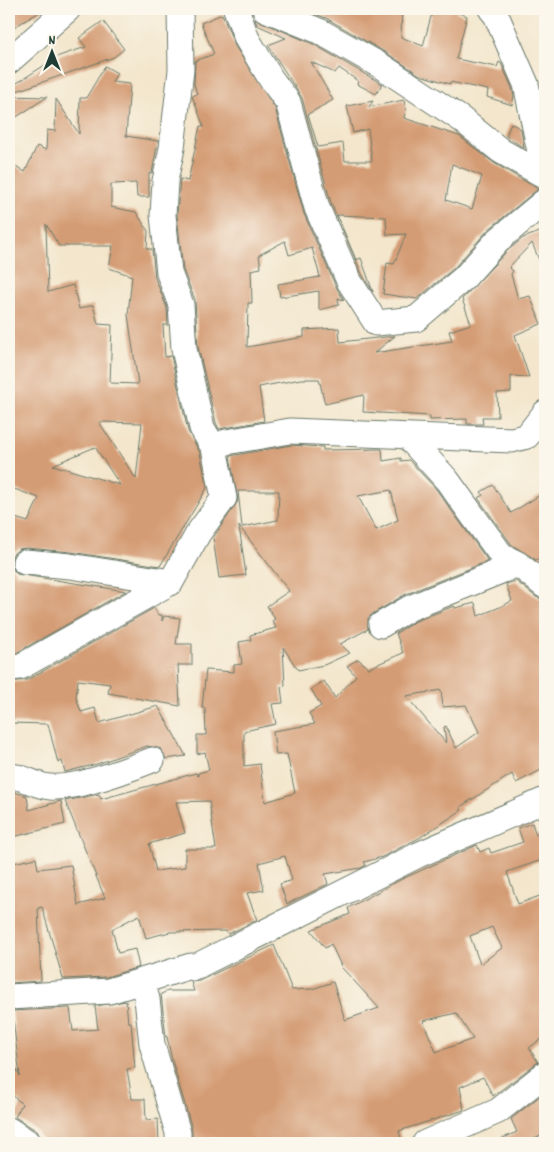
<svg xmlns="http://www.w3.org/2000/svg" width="554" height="1152" font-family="Dekko,sans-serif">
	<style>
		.building { fill: #d49c75; fill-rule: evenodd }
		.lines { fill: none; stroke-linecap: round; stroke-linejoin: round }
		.minor-casing { stroke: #697869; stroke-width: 27 }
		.minor { stroke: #fff; stroke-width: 25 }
	</style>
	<rect width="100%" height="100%" fill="#fbf7ec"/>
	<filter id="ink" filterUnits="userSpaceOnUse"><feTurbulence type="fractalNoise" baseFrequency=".02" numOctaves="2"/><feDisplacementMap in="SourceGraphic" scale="10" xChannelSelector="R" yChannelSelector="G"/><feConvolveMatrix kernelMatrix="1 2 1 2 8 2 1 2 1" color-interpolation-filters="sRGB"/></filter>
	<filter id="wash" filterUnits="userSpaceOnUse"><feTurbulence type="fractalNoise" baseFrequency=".0096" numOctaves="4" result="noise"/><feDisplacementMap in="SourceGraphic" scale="20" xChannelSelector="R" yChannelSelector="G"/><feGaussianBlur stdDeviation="1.12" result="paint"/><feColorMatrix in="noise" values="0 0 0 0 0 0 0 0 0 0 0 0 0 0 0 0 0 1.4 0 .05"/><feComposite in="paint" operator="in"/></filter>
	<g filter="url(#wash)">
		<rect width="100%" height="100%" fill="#f3e6cc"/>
		<g id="blocks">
			<path class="building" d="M 9,9 L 45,9 L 9,30 Z
				M 302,9 L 341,9 L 350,12 L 352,9 L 402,9 L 401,37 L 423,46 L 433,9 L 457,9 L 456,12 L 467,16 L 456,59 L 497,67 L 499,62 L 501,63 L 512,88 L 514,96 L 512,105 L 487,97 L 488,90 L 450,82 L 450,84 L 420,75 L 388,54 L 326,18 Z
				M 222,14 L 235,46 L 275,108 L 304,214 L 336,287 L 344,300 L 338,298 L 339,305 L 319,310 L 319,291 L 280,297 L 278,284 L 320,277 L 312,248 L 289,255 L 285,241 L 259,255 L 261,268 L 251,270 L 252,303 L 248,303 L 247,347 L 304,337 L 304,330 L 339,328 L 340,342 L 395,336 L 374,353 L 452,341 L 449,331 L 471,324 L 462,299 L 507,251 L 523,238 L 545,230 L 545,274 L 532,243 L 509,267 L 513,271 L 511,274 L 518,299 L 530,296 L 541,324 L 515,335 L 529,377 L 511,376 L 511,392 L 497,393 L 498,417 L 482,417 L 483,424 L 467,424 L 467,419 L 430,420 L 430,416 L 363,412 L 364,395 L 325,404 L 319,379 L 301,379 L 259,387 L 264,421 L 219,429 L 216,423 L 198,347 L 195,300 L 183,270 L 177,215 L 180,179 L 188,181 L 200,126 L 204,127 L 192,96 L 197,94 L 194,84 L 195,61 L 214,54 L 201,23 Z
				M 255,19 L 313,44 L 382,84 L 376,94 L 357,84 L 358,81 L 339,68 L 335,73 L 311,62 L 333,100 L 308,114 L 318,147 L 343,143 L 345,161 L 372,161 L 368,129 L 353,133 L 347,106 L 373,101 L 369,107 L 404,100 L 406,110 L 404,118 L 459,136 L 494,163 L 538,189 L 488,230 L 454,268 L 417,299 L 383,294 L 387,263 L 394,264 L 406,234 L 387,235 L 386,217 L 337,215 L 356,260 L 361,258 L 373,292 L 362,274 L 331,203 L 302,98 L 268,45 L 286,38 L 257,25 ZM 452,164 L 482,176 L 472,209 L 446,200 Z
				M 103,21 L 124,49 L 114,57 L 11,93 L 9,88 L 59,56 L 86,47 L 79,38 Z
				M 105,66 L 117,73 L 112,82 L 130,84 L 126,136 L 158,141 L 152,173 L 149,173 L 149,197 L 137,197 L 136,183 L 111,184 L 111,207 L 136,212 L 148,231 L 147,249 L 152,249 L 155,278 L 167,308 L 168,325 L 163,325 L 165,357 L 171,356 L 188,431 L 200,453 L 207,488 L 160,566 L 71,552 L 26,548 L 19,549 L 13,554 L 11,561 L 12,568 L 17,574 L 126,591 L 16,653 L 9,654 L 9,516 L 28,522 L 39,498 L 9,487 L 9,223 L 16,208 L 9,205 L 9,200 L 16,183 L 9,178 L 9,173 L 14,165 L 25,172 L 37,146 L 46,150 L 47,130 L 55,131 L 56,99 L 79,134 L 80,98 L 86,98 ZM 46,224 L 59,246 L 113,246 L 109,268 L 132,276 L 128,315 L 138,384 L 110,383 L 112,325 L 98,324 L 93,305 L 79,309 L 73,285 L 48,292 ZM 99,422 L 142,423 L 136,479 ZM 95,447 L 120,485 L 53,465 Z
				M 9,96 L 47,97 L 9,122 Z
				M 511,123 L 521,129 L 524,148 L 506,136 Z
				M 291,445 L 323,447 L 323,450 L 382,449 L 383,461 L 401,458 L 401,461 L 409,460 L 436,489 L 488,561 L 404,595 L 374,613 L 368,618 L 368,629 L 340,644 L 350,653 L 324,665 L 298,670 L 283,647 L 285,686 L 281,687 L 283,703 L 272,704 L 276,724 L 244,731 L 244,766 L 260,764 L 265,802 L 295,793 L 287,754 L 276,755 L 273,731 L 315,724 L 309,713 L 321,706 L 311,689 L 324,681 L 335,698 L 356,676 L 347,666 L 358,659 L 369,668 L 403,653 L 396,633 L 416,621 L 454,606 L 455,608 L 475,603 L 478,616 L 500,607 L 512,601 L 506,584 L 516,581 L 536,597 L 545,600 L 545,768 L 516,783 L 512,774 L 460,807 L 462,810 L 419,838 L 382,857 L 364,862 L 366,865 L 361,868 L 325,874 L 328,884 L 287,904 L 280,884 L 292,880 L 285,856 L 259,863 L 264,890 L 247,893 L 257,920 L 228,934 L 226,931 L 170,932 L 146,938 L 139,915 L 112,929 L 118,953 L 135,949 L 139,967 L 106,977 L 63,979 L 42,907 L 38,908 L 41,981 L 9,983 L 9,864 L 36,858 L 38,869 L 71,865 L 78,905 L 105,898 L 65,801 L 99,794 L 101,799 L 196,773 L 198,776 L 198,773 L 209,770 L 205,752 L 197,754 L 197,735 L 206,735 L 205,708 L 202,708 L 206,670 L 234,672 L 234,665 L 242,664 L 239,642 L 251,640 L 250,635 L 276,628 L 272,621 L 275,619 L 267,606 L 289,591 L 239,526 L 246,575 L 219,578 L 213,538 L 238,501 L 230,456 ZM 391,490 L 398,520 L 376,530 L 358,496 ZM 238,491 L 279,491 L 278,520 L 242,527 ZM 441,690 L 443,707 L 466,705 L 479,732 L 456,748 L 446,726 L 444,727 L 446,743 L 406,696 ZM 209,801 L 216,849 L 185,849 L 185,867 L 156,871 L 149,844 L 185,833 L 176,802 Z
				M 493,485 L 511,513 L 545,492 L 545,554 L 536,560 L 512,545 L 478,498 L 483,495 L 481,492 Z
				M 154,608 L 158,615 L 162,615 L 162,621 L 164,616 L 180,618 L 176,644 L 192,644 L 192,665 L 178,665 L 180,706 L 108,693 L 110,684 L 78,680 L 76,697 L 81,712 L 95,708 L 99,723 L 158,706 L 186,756 L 166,759 L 161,749 L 147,746 L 97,764 L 65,772 L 62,761 L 58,763 L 48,724 L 9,723 L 9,682 L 27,680 Z
				M 9,790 L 27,796 L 29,810 L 61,801 L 65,824 L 9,838 Z
				M 532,823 L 536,835 L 545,832 L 545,851 L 539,853 L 542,860 L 507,872 L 518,904 L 545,894 L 545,1036 L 529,1048 L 538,1062 L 493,1096 L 483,1077 L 460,1087 L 464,1110 L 399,1131 L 402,1143 L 192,1143 L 192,1129 L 172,1060 L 167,1037 L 166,1037 L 161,994 L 168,991 L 194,991 L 191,982 L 199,981 L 274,945 L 292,990 L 312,989 L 333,982 L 345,1020 L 379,1008 L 342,968 L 331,944 L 325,948 L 311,930 L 350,914 L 348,908 L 400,880 L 477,845 L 480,852 L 489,848 L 491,853 L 523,842 L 518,828 ZM 492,927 L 502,948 L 480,964 L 470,936 ZM 456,1013 L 473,1039 L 436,1052 L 423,1021 Z
				M 126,1001 L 128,1022 L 131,1022 L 135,1068 L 127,1069 L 132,1099 L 145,1099 L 146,1120 L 158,1119 L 159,1143 L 43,1143 L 37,1131 L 15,1117 L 22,1104 L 9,1092 L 9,1056 L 20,1076 L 12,1011 L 70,1008 L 73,1031 L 98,1029 L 95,1006 Z
				M 545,1092 L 545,1134 L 526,1143 L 492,1143 L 517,1132 L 511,1119 Z"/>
		</g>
	</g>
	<g filter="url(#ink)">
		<use href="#blocks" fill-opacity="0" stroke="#697869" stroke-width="1"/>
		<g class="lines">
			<defs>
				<path id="minor" d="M 180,9 L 181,70 L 172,148 L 165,181 L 163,215 L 169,273 L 181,305 L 184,349 L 202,428 L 214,448 L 226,442 L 290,431 L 512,440 L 527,436 L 545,413
					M 236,9 L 247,39 L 271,79 L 288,102 L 317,208 L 349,281 L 376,323 L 416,319 L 464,278 L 497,241 L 545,201
					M 265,9 L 319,31 L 381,66 L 461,119 L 501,151 L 545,176
					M 491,9 L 496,15 L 526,84 L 545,176
					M 9,61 L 68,9
					M 407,436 L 447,480 L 502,556 L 518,564 L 545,586
					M 171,582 L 199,532 L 224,498 L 214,448
					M 381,625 L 410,608 L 518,564
					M 9,668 L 20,667 L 171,582 L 70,566 L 25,562
					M 9,776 C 24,776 35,786 50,787 C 76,789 127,770 152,760
					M 142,982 L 147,999 L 152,1044 L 178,1133 L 178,1143
					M 9,997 L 109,991 L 191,966 L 193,968 L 418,855 L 545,800
					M 9,1130 L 29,1143
					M 425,1143 L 498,1111 L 545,1074"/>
			</defs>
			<use href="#minor" class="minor-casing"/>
			<use href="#minor" class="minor"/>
		</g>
	</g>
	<rect width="554" height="1152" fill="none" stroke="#fbf7ec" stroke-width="30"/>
	<g transform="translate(52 52)" stroke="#fbf7ec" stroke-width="4" paint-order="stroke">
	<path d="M0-4L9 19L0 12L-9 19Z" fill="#1f3d34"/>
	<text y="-8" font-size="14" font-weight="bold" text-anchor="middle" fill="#1f3d34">N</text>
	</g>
</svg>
